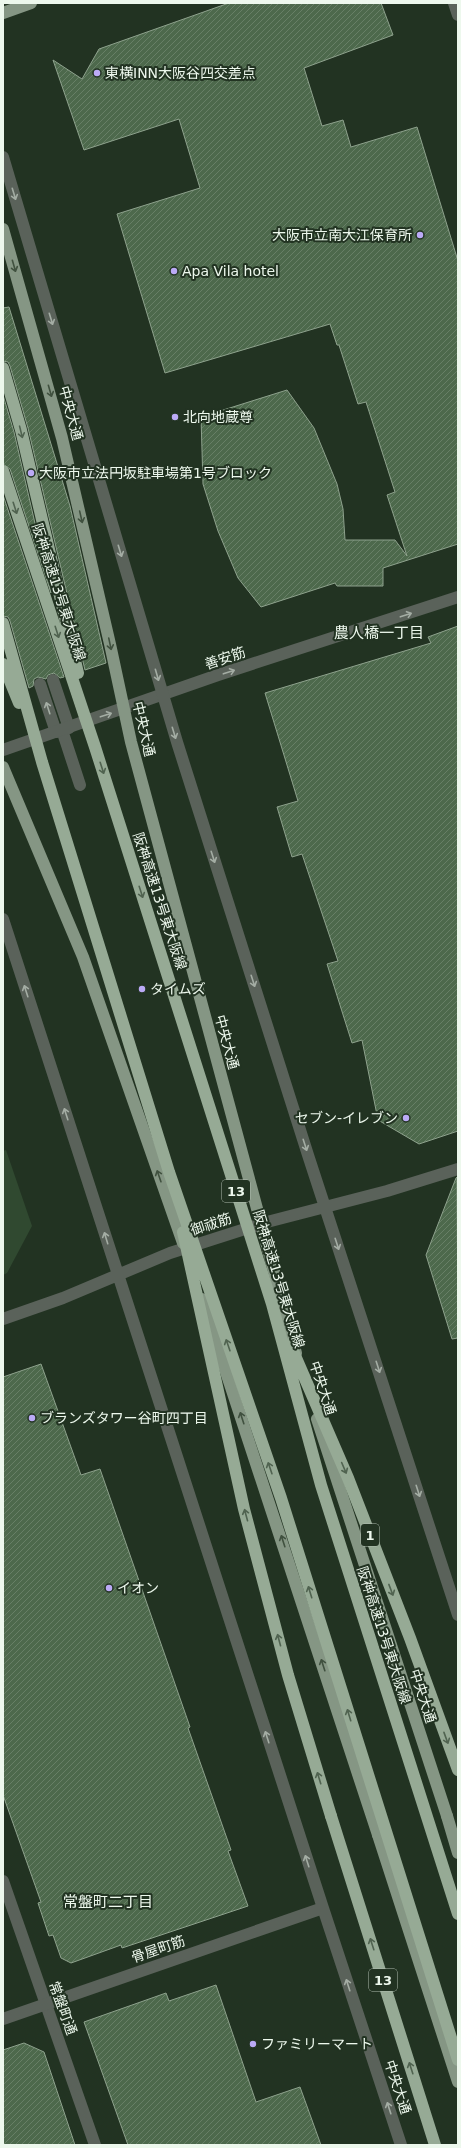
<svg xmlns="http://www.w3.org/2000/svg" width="461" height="2148" font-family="'DejaVu Sans','Noto Sans JP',sans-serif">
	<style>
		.garden { fill: #304930 }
		.building { fill: url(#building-hatch); stroke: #8ea28d }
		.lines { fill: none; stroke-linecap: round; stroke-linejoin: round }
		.service { stroke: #5a625a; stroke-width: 12 }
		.minor { stroke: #5a625a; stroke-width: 12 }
		.tertiary { stroke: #5a625a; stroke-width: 12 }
		.primary { stroke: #859684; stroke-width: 12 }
		.motorway { stroke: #96aa95; stroke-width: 12 }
		.primary-bridge { stroke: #859684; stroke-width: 12 }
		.motorway-bridge { stroke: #96aa95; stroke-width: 12 }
		.oneway { stroke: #a4ada4 }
		.oneway2 { stroke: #40513f }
		.oneway3 { stroke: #506350 }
		.poi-dot { fill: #bbaaf6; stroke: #232; stroke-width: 1.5 }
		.labels { text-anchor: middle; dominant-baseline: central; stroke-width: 4; stroke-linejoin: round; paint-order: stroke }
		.shield { fill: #232; stroke: #b0bdb0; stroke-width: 1 }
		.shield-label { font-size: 13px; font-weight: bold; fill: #edf8ed }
		.poi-label { font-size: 14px; fill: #edf8ed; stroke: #232; text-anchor: start }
		.street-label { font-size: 14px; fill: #edf8ed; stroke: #232 }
		.neighbourhood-label { font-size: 15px; fill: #edf8ed; stroke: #232 }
	</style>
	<defs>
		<pattern id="building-hatch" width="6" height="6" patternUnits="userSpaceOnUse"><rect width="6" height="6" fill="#4d694c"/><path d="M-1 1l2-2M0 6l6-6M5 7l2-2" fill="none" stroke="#677f66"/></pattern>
	</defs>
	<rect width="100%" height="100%" fill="#232"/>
	<path class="garden" d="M 6,1150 L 32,1226 L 7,1273 L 3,1275 L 3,1151 Z"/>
	<path class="building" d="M 229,3 L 381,3 L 393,35 L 304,68 L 322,126 L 343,120 L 351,147 L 417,127 L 458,261 L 458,544 L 383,568 L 383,586 L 337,586 L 335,583 L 261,607 L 238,578 L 218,531 L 203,484 L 201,417 L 287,390 L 314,428 L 337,484 L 343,509 L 345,540 L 395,540 L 407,556 L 387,495 L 395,492 L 366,402 L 358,404 L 339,345 L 337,345 L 330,324 L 165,373 L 117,214 L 200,188 L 179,119 L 84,150 L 53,60 L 82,79 L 99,49 Z
		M 9,307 L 70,506 L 106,663 L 85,670 L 28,428 L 10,366 L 8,362 L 3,361 L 3,308 Z
		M 3,395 L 14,432 L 51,593 L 10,469 L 3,464 Z
		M 3,495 L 64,677 L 60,678 L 54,673 L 48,675 L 46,679 L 38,677 L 34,679 L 33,686 L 29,688 L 10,621 L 8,617 L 3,616 Z
		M 458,626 L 458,1131 L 419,1144 L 378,1120 L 362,1040 L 352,1043 L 327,964 L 338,961 L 302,854 L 292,857 L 277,807 L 298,801 L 265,693 L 431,643 L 428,637 Z
		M 457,1177 L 458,1338 L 452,1339 L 426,1255 L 456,1178 Z
		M 41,1364 L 81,1475 L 100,1469 L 190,1727 L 188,1728 L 231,1850 L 228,1851 L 248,1906 L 122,1948 L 121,1945 L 71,1963 L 61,1958 L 53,1935 L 49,1936 L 38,1903 L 41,1902 L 3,1795 L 3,1377 Z
		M 216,1985 L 256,2102 L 300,2087 L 321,2145 L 128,2145 L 84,2022 L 166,1993 L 169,2001 Z
		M 24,2043 L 44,2052 L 75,2145 L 3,2145 L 3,2050 Z"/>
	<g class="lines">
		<path class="service" d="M 53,680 L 69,728
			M 40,684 L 56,732
			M 62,730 L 80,785"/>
		<path class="minor" d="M 454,3 L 458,15
			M 3,750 L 218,675 L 458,597
			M 3,1881 L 95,2145"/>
		<path class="tertiary" d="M 3,157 L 177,742 L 308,1155 L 458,1615
			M 3,919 L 323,1908 L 401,2145
			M 3,1319 L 63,1298 L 170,1253 L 267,1222 L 387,1191 L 458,1169
			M 3,2019 L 323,1908"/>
		<path class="primary" d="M 3,13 L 31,3
			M 447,1816 L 458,1853
			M 378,1835 L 458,2082"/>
		<path class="motorway" d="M 331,1816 L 435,2145"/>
		<path class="primary-bridge" d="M 3,229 L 62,438 L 110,644 L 131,742 L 296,1353
			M 3,767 L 83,957 L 183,1243
			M 202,1299 L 378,1835
			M 317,1419 L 447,1816"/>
		<path class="motorway-bridge" d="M 3,368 L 21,430 L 78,673
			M 3,471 L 95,747 L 272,1304 L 321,1485 L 458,1914
			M 3,623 L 42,762 L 169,1172 L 281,1498 L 458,2060
			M 3,664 L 19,703
			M 183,1232 L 244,1509 L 288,1675 L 331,1816
			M 290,1344 L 348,1478 L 410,1638 L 458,1770"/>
	</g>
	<defs><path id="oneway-shaft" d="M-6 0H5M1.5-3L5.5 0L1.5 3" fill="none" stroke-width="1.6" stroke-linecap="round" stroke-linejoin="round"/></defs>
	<g class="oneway">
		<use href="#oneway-shaft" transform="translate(14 194) rotate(73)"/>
		<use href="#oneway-shaft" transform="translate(51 319) rotate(73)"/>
		<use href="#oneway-shaft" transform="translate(120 551) rotate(73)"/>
		<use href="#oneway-shaft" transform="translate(406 615) rotate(-18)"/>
		<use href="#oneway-shaft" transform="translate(229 672) rotate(-18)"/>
		<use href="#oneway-shaft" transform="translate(157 675) rotate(74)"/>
		<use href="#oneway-shaft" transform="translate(48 708) rotate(-108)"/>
		<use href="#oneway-shaft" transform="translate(106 715) rotate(-18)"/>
		<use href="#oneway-shaft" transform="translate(174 733) rotate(73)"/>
		<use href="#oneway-shaft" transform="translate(213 857) rotate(72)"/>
		<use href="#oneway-shaft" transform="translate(253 981) rotate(72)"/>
		<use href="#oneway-shaft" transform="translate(26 991) rotate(-108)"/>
		<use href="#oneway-shaft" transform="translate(66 1114) rotate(-108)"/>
		<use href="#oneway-shaft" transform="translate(305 1145) rotate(72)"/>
		<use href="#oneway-shaft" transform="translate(106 1238) rotate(-107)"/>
		<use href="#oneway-shaft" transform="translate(337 1244) rotate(72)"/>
		<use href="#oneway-shaft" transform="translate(378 1367) rotate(72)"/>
		<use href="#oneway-shaft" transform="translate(418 1491) rotate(72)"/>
		<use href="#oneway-shaft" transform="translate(267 1737) rotate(-108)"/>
		<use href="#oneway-shaft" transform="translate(307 1861) rotate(-108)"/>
		<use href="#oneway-shaft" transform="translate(348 1985) rotate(-108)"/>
		<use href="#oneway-shaft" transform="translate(389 2108) rotate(-108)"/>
	</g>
	<g class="oneway2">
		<use href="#oneway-shaft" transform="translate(14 266) rotate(74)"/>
		<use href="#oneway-shaft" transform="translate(50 391) rotate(74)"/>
		<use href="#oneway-shaft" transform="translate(81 517) rotate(77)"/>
		<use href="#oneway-shaft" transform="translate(110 644) rotate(78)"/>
		<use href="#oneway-shaft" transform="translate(159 1176) rotate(-109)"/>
		<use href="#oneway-shaft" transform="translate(242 1418) rotate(-108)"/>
		<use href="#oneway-shaft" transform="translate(283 1541) rotate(-108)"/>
		<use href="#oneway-shaft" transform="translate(323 1665) rotate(-108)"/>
	</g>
	<g class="oneway3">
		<use href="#oneway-shaft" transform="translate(21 432) rotate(76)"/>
		<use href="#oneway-shaft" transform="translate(15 508) rotate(72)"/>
		<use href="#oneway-shaft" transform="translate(57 632) rotate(72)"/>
		<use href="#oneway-shaft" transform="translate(102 768) rotate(72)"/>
		<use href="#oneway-shaft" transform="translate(141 892) rotate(72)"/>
		<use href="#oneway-shaft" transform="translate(228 1345) rotate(-109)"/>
		<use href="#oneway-shaft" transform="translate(270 1468) rotate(-109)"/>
		<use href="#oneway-shaft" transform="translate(344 1468) rotate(67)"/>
		<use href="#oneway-shaft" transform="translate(246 1515) rotate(-105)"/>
		<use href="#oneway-shaft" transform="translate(391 1590) rotate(69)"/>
		<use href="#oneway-shaft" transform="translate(310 1592) rotate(-107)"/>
		<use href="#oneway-shaft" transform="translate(279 1640) rotate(-105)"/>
		<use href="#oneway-shaft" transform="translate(349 1715) rotate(-107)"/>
		<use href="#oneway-shaft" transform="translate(446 1738) rotate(70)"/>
		<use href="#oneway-shaft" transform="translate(319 1778) rotate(-107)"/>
		<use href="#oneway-shaft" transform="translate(372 1944) rotate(-108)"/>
		<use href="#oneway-shaft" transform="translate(411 2068) rotate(-108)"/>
	</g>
	<g class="poi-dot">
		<circle cx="97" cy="73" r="4"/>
		<circle cx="420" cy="235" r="4"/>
		<circle cx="174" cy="271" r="4"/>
		<circle cx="175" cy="417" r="4"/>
		<circle cx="31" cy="473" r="4"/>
		<circle cx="142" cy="989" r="4"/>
		<circle cx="406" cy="1118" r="4"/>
		<circle cx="32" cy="1418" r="4"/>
		<circle cx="109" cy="1588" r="4"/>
		<circle cx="253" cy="2044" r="4"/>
	</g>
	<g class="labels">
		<g class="shield">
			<rect x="222" y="1180" width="28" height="22" rx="3"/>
			<rect x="361" y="1524" width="18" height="22" rx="3"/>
			<rect x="369" y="1969" width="28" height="22" rx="3"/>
		</g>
		<g class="shield-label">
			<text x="236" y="1191">13</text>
			<text x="370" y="1535">1</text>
			<text x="383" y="1980">13</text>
		</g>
		<g class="poi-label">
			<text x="105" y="73">東横INN大阪谷四交差点</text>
			<text x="412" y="235" text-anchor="end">大阪市立南大江保育所</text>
			<text x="182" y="271">Apa Vila hotel</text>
			<text x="183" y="417">北向地蔵尊</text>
			<text x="39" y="473">大阪市立法円坂駐車場第1号ブロック</text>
			<text x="150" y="989">タイムズ</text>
			<text x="398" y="1118" text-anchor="end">セブン-イレブン</text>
			<text x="40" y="1418">ブランズタワー谷町四丁目</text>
			<text x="117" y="1588">イオン</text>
			<text x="261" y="2044">ファミリーマート</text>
		</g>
		<g class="street-label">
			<text transform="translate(71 413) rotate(75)">中央大通</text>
			<text transform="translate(59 592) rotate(72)">阪神高速13号東大阪線</text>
			<text transform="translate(225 658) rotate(-19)">善安筋</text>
			<text transform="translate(144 729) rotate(77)">中央大通</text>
			<text transform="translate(160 901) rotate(72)">阪神高速13号東大阪線</text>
			<text transform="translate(227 1042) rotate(75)">中央大通</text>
			<text transform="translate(211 1224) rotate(-18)">御祓筋</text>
			<text transform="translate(279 1279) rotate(73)">阪神高速13号東大阪線</text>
			<text transform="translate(323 1388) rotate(72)">中央大通</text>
			<text transform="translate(384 1635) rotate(72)">阪神高速13号東大阪線</text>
			<text transform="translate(423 1696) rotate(72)">中央大通</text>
			<text transform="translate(158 1949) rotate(-19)">骨屋町筋</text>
			<text transform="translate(63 2008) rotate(70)">常盤町通</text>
			<text transform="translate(398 2087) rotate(72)">中央大通</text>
		</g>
		<g class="neighbourhood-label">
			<text x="379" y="633">農人橋一丁目</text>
			<text x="108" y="1902">常盤町二丁目</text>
		</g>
	</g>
	<rect width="461" height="2148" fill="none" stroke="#edf8ed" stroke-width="8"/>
</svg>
